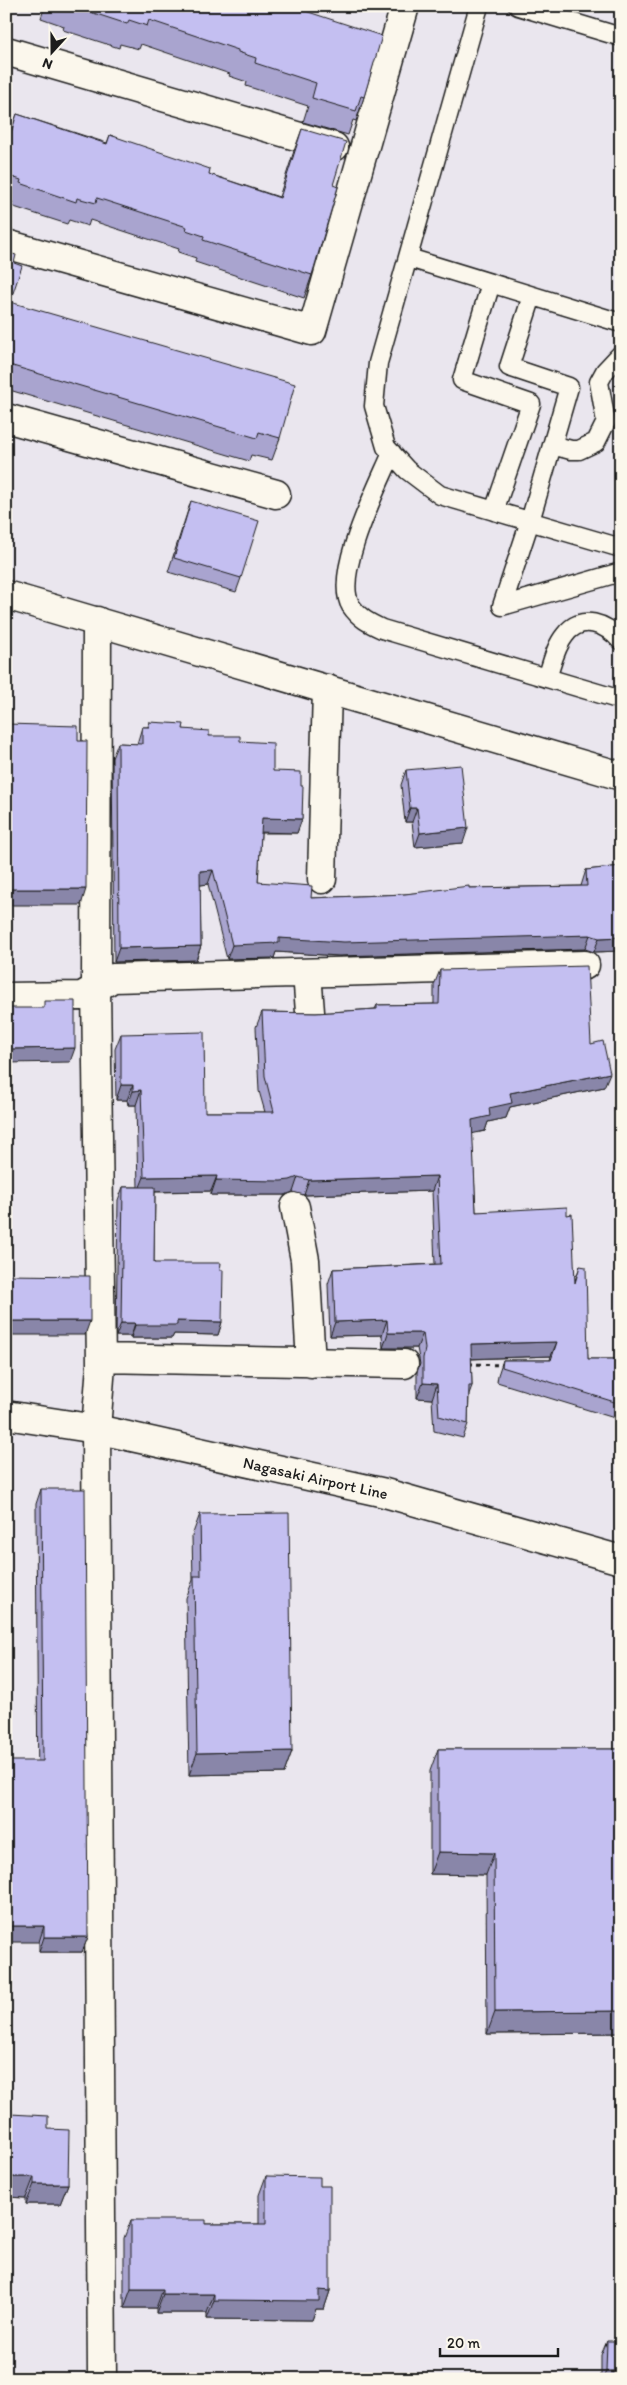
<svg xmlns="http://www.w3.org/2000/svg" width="627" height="2385" font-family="Itim,sans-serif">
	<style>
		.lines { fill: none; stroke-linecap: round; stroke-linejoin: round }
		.lane-casing { stroke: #1c1c1c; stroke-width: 21 }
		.street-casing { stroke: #1c1c1c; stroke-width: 31 }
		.secondary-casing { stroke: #1c1c1c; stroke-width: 31 }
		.primary-casing { stroke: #1c1c1c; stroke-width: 31 }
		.path { stroke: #1c1c1c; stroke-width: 3; stroke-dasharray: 4 4; stroke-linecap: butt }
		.lane { stroke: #fbf7ec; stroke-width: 18 }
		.street { stroke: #fbf7ec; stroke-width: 28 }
		.secondary { stroke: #fbf7ec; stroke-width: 28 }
		.primary { stroke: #fbf7ec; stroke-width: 28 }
		.wall { fill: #a9a4cf; stroke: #1c1c1c }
		.shaded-wall { fill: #8986a9; stroke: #1c1c1c }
		.building { fill: #c4bff1; stroke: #1c1c1c }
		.labels { text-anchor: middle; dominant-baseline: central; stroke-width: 4; stroke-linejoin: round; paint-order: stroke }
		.street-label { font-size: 16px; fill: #1c1c1c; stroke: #fbf7ec }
	</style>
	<rect width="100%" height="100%" fill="#eae6ee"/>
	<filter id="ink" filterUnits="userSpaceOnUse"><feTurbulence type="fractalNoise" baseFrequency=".02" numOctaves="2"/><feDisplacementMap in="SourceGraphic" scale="10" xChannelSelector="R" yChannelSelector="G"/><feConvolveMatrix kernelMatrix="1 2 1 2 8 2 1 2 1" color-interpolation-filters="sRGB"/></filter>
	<g filter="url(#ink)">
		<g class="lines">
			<defs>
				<path id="lane" d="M 479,6 L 378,363 L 374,406 L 386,447 L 407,470 L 440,495 L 621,548
					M 518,6 L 621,37
					M 409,258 L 621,323
					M 491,283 L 462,380 L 531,404 L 494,511
					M 552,445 L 571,450 L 579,450 L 596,442 L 606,422 L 599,382 L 605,371 L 621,354
					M 392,453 C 378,486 332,575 351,606 C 359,618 369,623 382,629 L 621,700
					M 502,606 L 530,521 L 569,387 L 509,367 L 532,296
					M 502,606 L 621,572
					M 547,678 C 552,664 555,647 565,635 C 581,613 607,624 621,641"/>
				<path id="street" d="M 6,51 L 334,147
					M 6,244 L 312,331 L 405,6
					M 6,418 L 276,494
					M 97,621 L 96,987 L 101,1365 L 96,1429 L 102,2379
					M 322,879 L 327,689
					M 307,973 L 310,1012
					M 6,997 L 82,996 L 113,978 L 585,965
					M 295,1207 L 305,1260 L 311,1363
					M 101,1358 L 404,1364"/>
				<path id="secondary" d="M 6,595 L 621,776"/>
				<g id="primary">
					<path id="s1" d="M 6,1415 L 96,1429 L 385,1493 L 621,1560"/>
				</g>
			</defs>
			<use href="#lane" class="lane-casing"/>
			<use href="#street" class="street-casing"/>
			<use href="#secondary" class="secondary-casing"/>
			<use href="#primary" class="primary-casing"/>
			<path class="path" d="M 469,1364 L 505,1365"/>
			<use href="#lane" class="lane"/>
			<use href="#street" class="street"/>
			<use href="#secondary" class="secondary"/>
			<use href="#primary" class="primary"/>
		</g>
		<path class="wall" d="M 45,6 L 290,6 L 364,97 L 356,121 L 353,120 L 348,135 L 303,122 L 308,106 L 246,86 L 247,82 L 229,76 L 230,74 L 141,44 L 139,49 L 120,44 L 119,48 L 63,30 L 64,26 L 41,18 Z
			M 17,114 L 107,143 L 110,135 L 209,174 L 279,197 L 294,151 L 302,129 L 333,185 L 312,275 L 304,298 L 195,262 L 196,258 L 178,252 L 179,249 L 90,220 L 88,226 L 69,220 L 67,224 L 11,206 L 13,202 L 6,200 L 6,145 Z
			M 6,252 L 14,263 L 10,302 L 280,438 L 272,460 L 251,455 L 249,461 L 6,389 Z
			M 191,501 L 241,578 L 236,592 L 168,572 Z
			M 149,722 L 183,729 L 209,736 L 240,741 L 273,771 L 301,786 L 302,819 L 297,833 L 261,833 L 258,882 L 311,898 L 405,894 L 469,888 L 581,886 L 586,870 L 621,866 L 621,951 L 594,952 L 585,949 L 339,956 L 276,952 L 274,958 L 227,959 L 208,884 L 200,885 L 201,946 L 196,960 L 114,962 L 112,758 L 118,743 L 137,744 L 142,727 L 148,727 Z
			M 406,770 L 463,843 L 415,847 L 412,822 L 405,822 L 401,785 Z
			M 440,970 L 591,1044 L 604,1087 L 510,1107 L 506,1118 L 488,1122 L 485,1131 L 472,1133 L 476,1212 L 567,1215 L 575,1281 L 580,1266 L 588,1359 L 621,1359 L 621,1420 L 497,1382 L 498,1375 L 503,1360 L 550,1360 L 551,1356 L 471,1359 L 472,1386 L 469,1394 L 468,1424 L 463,1438 L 434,1431 L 432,1399 L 417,1398 L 417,1372 L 420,1364 L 417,1348 L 383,1348 L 382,1335 L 330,1336 L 328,1284 L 333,1269 L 435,1264 L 432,1191 L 304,1195 L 293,1192 L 285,1195 L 211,1195 L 211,1191 L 155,1192 L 154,1263 L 222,1322 L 218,1335 L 174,1334 L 172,1338 L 131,1338 L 131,1336 L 116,1336 L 118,1200 L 123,1187 L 138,1187 L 136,1105 L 128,1105 L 127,1100 L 116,1100 L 115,1049 L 121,1034 L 205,1112 L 265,1112 L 259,1091 L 256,1027 L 262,1012 L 316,1013 L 375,1009 L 377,1005 L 434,1004 L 434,985 Z
			M 41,1489 L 88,1937 L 82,1952 L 39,1952 L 36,1504 Z
			M 200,1514 L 292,1751 L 284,1773 L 189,1775 L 186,1598 L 193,1580 L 192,1536 Z
			M 438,1749 L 621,1749 L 621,2033 L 487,2034 L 486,1875 L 430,1874 L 430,1771 Z
			M 10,2114 L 48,2129 L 68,2184 L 60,2204 L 26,2204 L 26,2198 L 6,2197 L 6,2125 Z
			M 266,2176 L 320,2186 L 330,2291 L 324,2309 L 316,2309 L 312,2320 L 207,2319 L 207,2313 L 156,2313 L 156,2308 L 124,2308 L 124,2238 L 131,2220 L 206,2224 L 259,2224 L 259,2195 Z
			M 607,2341 L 621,2379 L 601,2379 L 601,2355 Z"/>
		<path class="shaded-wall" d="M 410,808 L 417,808 L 412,822 L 405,822 Z
			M 262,818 L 302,819 L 297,833 L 256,832 Z
			M 468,828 L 463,843 L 415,847 L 420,833 Z
			M 213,870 L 208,884 L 194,886 L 200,871 Z
			M 6,889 L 86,889 L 81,905 L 6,905 Z
			M 590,935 L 585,949 L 339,956 L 276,952 L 274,958 L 227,959 L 232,945 L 279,938 Z
			M 621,937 L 621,951 L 594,952 L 599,938 Z
			M 201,946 L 196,960 L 114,962 L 119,948 Z
			M 75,1048 L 70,1062 L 6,1063 L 6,1049 Z
			M 610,1073 L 604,1087 L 510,1107 L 506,1118 L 488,1122 L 485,1131 L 466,1135 L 472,1120 L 510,1093 Z
			M 121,1085 L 133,1085 L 127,1100 L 116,1100 Z
			M 141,1090 L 136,1105 L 128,1105 L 133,1091 Z
			M 217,1176 L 211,1191 L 138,1192 L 144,1177 Z
			M 437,1176 L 432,1191 L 304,1195 L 309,1180 Z
			M 298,1177 L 293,1192 L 285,1195 L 211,1195 L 216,1180 Z
			M 387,1320 L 382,1335 L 330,1336 L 335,1322 Z
			M 6,1321 L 90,1321 L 85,1335 L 6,1335 Z
			M 177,1321 L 222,1322 L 218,1335 L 174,1334 L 172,1338 L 131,1338 L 135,1325 Z
			M 121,1323 L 135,1323 L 131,1336 L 116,1336 Z
			M 388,1333 L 423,1333 L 417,1348 L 383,1348 Z
			M 557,1342 L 551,1356 L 466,1359 L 471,1344 Z
			M 423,1383 L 437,1384 L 432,1399 L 417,1398 Z
			M 292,1751 L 284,1773 L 189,1775 L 197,1753 Z
			M 438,1852 L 494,1853 L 486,1875 L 430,1874 Z
			M 6,1926 L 44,1926 L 39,1942 L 6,1942 Z
			M 44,1937 L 88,1937 L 82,1952 L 39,1952 Z
			M 621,2011 L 621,2033 L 487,2034 L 495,2012 Z
			M 6,2177 L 34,2177 L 26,2198 L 6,2197 Z
			M 34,2184 L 68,2184 L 60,2204 L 26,2204 Z
			M 131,2289 L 163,2289 L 156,2308 L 124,2308 Z
			M 319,2290 L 330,2291 L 324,2309 L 316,2309 L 312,2320 L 207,2319 L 214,2300 Z
			M 163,2294 L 214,2294 L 207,2313 L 156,2313 Z
			M 606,2371 L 616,2371 L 613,2379 L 603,2379 Z"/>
		<path class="building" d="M 72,6 L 290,6 L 382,36 L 364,97 L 361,96 L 356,111 L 312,98 L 316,83 L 255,63 L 256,58 L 238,52 L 238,50 L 149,20 L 147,26 L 129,20 L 127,24 Z
			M 17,114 L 107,144 L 110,135 L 210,169 L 209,174 L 280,198 L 302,129 L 346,142 L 333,185 L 338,187 L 312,275 L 203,240 L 204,236 L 186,230 L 187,227 L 97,198 L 96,203 L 77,198 L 76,202 L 20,183 L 21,180 L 6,175 L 6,148 Z
			M 6,252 L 16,255 L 14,263 L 22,266 L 10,302 L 295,384 L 280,438 L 259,432 L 257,438 L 6,364 Z
			M 191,501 L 259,521 L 241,578 L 174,558 Z
			M 149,722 L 184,724 L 183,729 L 209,731 L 209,736 L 240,736 L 240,741 L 273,743 L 273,771 L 301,772 L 301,786 L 303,786 L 302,819 L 262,818 L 258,882 L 312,886 L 311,898 L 405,894 L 469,886 L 469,888 L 587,886 L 586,870 L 621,866 L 621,937 L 599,938 L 590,935 L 344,942 L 279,938 L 279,943 L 232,945 L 213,870 L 200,871 L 201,946 L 119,948 L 118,743 L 142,744 L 142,727 L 149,727 Z
			M 6,724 L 78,726 L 78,741 L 87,741 L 86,889 L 6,889 Z
			M 461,765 L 468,828 L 420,833 L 417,808 L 410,808 L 406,770 Z
			M 587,966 L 591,1044 L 603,1041 L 610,1073 L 510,1093 L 512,1103 L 489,1108 L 490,1116 L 472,1120 L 476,1212 L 567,1207 L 567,1215 L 572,1214 L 575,1283 L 580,1266 L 586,1267 L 588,1359 L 621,1359 L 621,1404 L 502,1367 L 503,1360 L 551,1360 L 557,1342 L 471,1344 L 472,1386 L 469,1386 L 468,1424 L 439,1416 L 437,1384 L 423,1383 L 423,1358 L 425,1349 L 423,1333 L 388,1333 L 387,1320 L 335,1322 L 333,1269 L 441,1264 L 437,1176 L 309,1180 L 298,1177 L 290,1180 L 281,1181 L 216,1180 L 217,1176 L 144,1177 L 141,1090 L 133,1091 L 133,1085 L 121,1085 L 121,1034 L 204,1032 L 205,1112 L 274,1112 L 265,1076 L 262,1012 L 316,1013 L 377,1009 L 377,1005 L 439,1004 L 440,970 Z
			M 44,1001 L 75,1001 L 75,1048 L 6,1049 L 6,1008 L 44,1008 Z
			M 123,1187 L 155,1187 L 154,1263 L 221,1263 L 220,1270 L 223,1270 L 222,1322 L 177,1321 L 177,1325 L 135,1325 L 135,1323 L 121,1323 Z
			M 6,1275 L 90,1276 L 90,1321 L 6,1321 Z
			M 41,1489 L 85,1489 L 88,1937 L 44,1937 L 44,1926 L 6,1926 L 6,1761 L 43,1761 Z
			M 289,1513 L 292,1751 L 197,1753 L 194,1576 L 201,1576 L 200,1514 Z
			M 438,1749 L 621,1749 L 621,2011 L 495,2012 L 494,1853 L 438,1852 Z
			M 10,2114 L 48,2116 L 48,2129 L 69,2130 L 68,2184 L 34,2184 L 34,2177 L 6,2177 L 6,2126 L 10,2126 Z
			M 266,2176 L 320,2177 L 320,2186 L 330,2186 L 330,2291 L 319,2290 L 319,2301 L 214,2300 L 214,2294 L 163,2294 L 163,2289 L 131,2289 L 131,2220 L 206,2220 L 206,2224 L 266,2224 Z
			M 607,2341 L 621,2341 L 621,2379 L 617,2379 L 616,2371 L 606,2371 Z"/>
	</g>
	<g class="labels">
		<g class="street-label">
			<text stroke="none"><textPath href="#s1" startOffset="316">Nagasaki Airport Line</textPath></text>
		</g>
	</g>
	<rect width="627" height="2385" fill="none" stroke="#fbf7ec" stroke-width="25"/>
	<rect x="12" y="12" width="602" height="2360" fill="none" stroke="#1c1c1c" stroke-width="2" filter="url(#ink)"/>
	<g transform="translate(52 52) rotate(201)" stroke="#fbf7ec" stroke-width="4" paint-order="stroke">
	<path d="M0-4L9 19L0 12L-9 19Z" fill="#1c1c1c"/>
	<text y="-8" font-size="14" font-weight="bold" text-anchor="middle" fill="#1c1c1c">N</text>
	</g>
	<path d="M440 2348v8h118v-8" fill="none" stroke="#1c1c1c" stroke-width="2.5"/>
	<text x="447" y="2348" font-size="15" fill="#1c1c1c" stroke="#fbf7ec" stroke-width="4" paint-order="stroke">20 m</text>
</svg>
